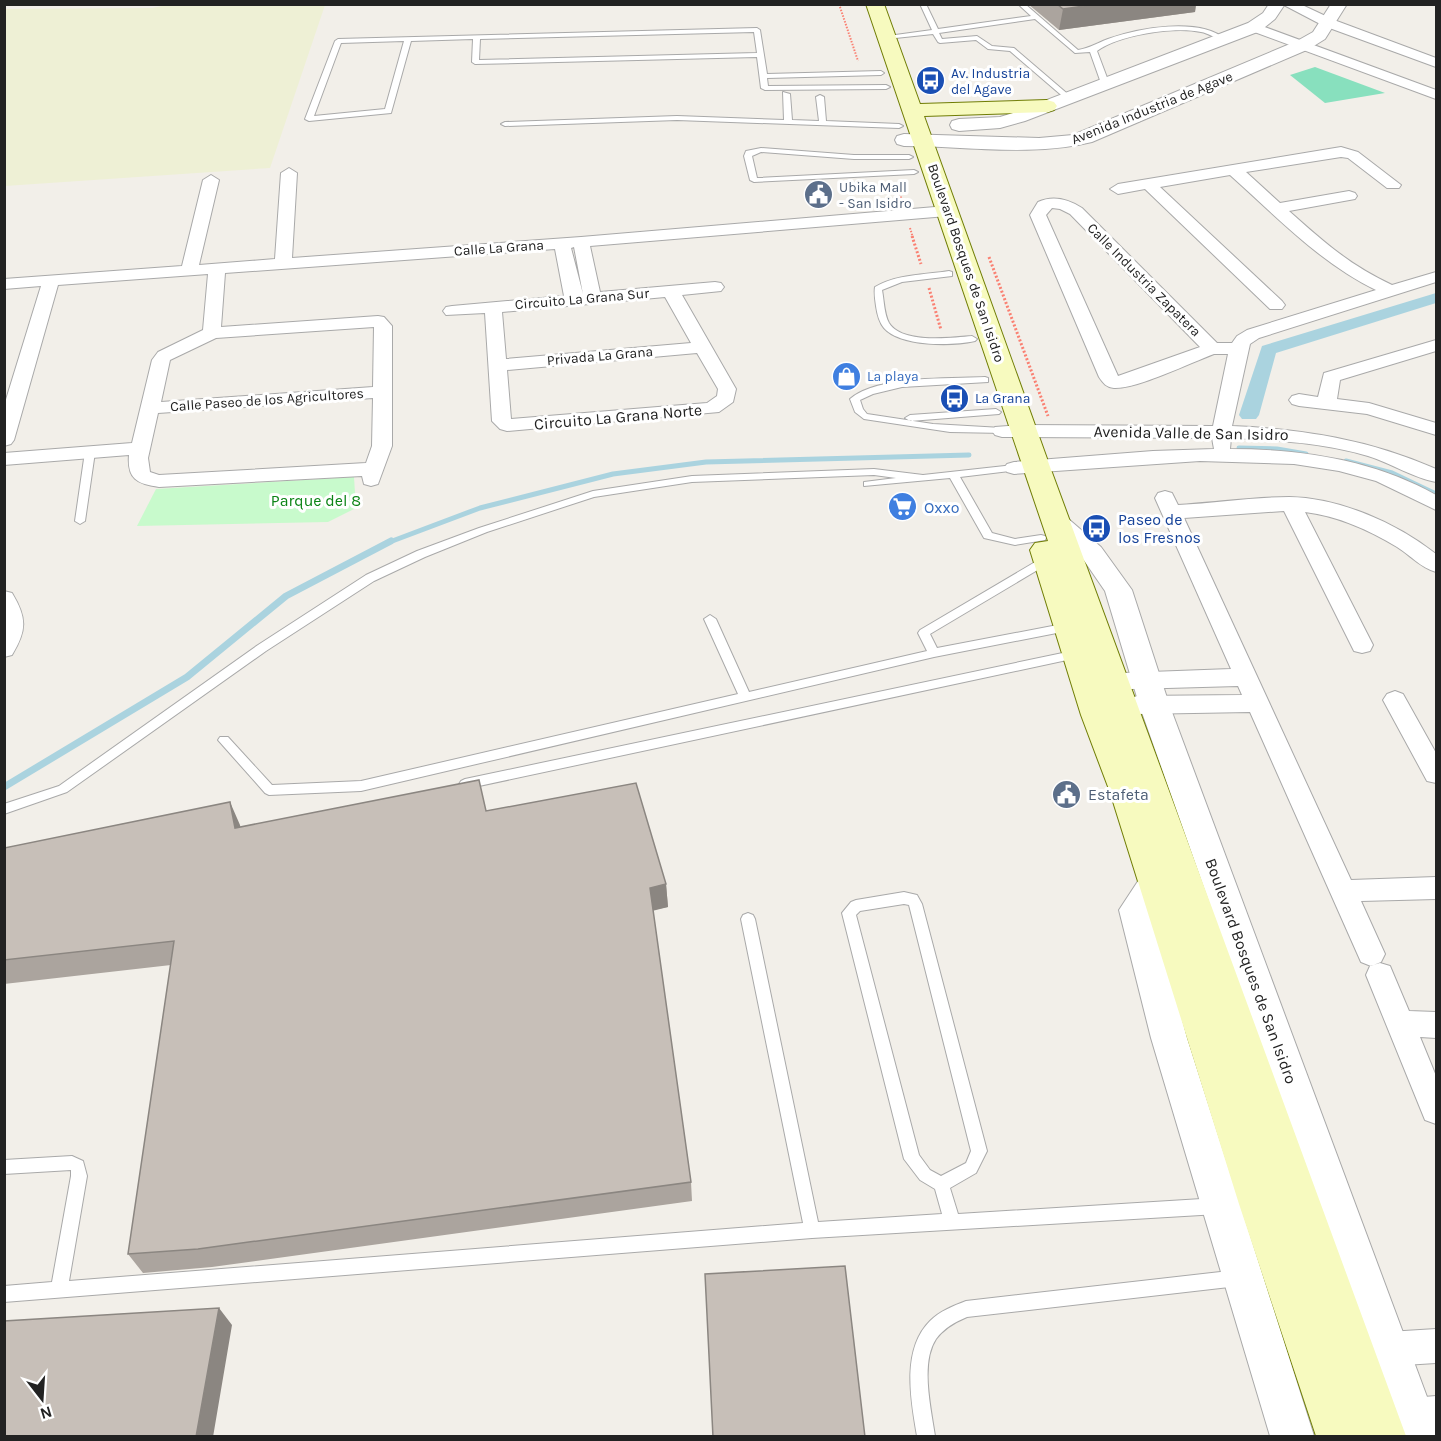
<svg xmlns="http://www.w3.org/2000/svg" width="1441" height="1441" font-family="Karla,sans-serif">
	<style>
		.farmland { fill: #eef0d5 }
		.park { fill: #c8facc }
		.pitch { fill: #88e0be }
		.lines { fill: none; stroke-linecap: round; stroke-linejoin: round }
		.stream-far1 { stroke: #aad3df; stroke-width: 5 }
		.stream { stroke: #aad3df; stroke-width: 7 }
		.canal { fill: #aad3df; fill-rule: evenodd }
		.service-casing { stroke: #a9a9a9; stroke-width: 2 }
		.minor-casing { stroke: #a9a9a9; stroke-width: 2 }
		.tertiary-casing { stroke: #a9a9a9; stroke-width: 2 }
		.secondary-casing { stroke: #707d05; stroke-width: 2 }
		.path-far1 { stroke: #fa8072; stroke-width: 2; stroke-dasharray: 1.5 1.5; stroke-linecap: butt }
		.path { stroke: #fa8072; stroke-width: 3; stroke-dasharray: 2 2; stroke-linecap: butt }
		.service { fill: #fff; fill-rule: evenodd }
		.minor { fill: #fff; fill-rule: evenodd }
		.tertiary { fill: #fff; fill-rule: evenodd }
		.secondary { fill: #f7fabf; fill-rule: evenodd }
		.wall { fill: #aba49e }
		.shaded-wall { fill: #8b8681 }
		.building { fill: #c7bfb8; stroke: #8b8681; stroke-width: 1.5 }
		.labels { text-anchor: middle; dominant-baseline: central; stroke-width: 6; stroke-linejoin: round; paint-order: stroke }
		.far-transit-label { font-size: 14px; fill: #164399; stroke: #fff; text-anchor: start }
		.far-street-label { font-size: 14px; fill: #222; stroke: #fff }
		.far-service-label { font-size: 14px; fill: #4e5e75; stroke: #fff; text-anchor: start }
		.far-shop-label { font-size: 14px; fill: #366cbe; stroke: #fff; text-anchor: start }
		.street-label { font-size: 16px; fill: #222; stroke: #fff }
		.park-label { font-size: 16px; fill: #0c8416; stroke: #fff }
		.shop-label { font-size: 16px; fill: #366cbe; stroke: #fff; text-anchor: start }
		.transit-label { font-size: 16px; fill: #164399; stroke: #fff; text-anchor: start }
		.service-label { font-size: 16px; fill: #4e5e75; stroke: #fff; text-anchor: start }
	</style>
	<rect width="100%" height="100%" fill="#f2efe9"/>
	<path class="farmland" d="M 167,5 L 325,5 L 270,168 L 5,186 L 5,9 L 152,8 Z"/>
	<path class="park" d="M 354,477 L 356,508 L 328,522 L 137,526 L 156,489 Z"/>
	<path class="pitch" d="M 1315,67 L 1385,93 L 1325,103 L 1290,75 Z"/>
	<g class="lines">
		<path class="stream-far1" d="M 1239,448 L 1277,449 L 1306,454
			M 1346,461 L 1392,473 L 1436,494
			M 387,543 L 480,508 L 613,474 L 706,462 L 969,455"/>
		<path class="stream" d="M 4,787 L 187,677 L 286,596 L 391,541"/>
		<path class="canal" d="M 1436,293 L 1436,303 L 1276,353 L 1259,415 L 1256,419 L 1242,419 L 1239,415 L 1262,346 Z"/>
		<defs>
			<path id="service" d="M 920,4 L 926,4 L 938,29 L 1031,16 L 1018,4 L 1025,4 L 1078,50 C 1090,48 1097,43 1108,39 C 1138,28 1199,17 1225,39 L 1222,41 C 1215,38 1208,33 1201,32 C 1175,26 1118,35 1097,51 L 1109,83 L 1105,85 L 1101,83 L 1090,52 L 1075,53 L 1035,19 L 939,33 L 942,39 L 977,36 L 992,46 L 1014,48 L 1070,96 L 1071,98 L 1067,100 L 1010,51 L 988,49 L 976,40 L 940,43 L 938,42 L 933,34 L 886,39 L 886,37 L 888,36 L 932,30 Z
				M 757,28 L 760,30 L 767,74 L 881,71 L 884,73 L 881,75 L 767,78 L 768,86 L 886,85 L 890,87 L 886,89 L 765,90 L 761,88 L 757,57 L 475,64 L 472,62 L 473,39 L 411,41 L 391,113 L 309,121 L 305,119 L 335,41 L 338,39 ZM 754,32 L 757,53 L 479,60 L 480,39 ZM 404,41 L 385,109 L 314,116 L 341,43 Z
				M 783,92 L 790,94 L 792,120 L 819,121 L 816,97 L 820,95 L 824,97 L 826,121 L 899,124 L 903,126 L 899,128 L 677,120 L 505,126 L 501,124 L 505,122 L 677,116 L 784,120 Z
				M 761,148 L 854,155 L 909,155 L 913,157 L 909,159 L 854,159 L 761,152 L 752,156 L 757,178 L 914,170 L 918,172 L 914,174 L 754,182 L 750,180 L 744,156 L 746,151 Z
				M 949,271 L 952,272 L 952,276 L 902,282 L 882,290 C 884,300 884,314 889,323 C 902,344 951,338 972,336 L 977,339 L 975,341 C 952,346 901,347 884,328 C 879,322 877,313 876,306 C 875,299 874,293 875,287 C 897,274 924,275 949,271 Z
				M 985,377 L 988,378 L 988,382 L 902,387 L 873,394 L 860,400 L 863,409 L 867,414 L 933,424 L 1002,428 L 1007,431 L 1005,433 L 950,432 L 864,419 L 855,412 L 850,399 C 878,375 949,379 985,377 Z
				M 996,409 L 1001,412 L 999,414 L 910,421 L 905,418 L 910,415 Z
				M 90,449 L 95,452 L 85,521 L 80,524 L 75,521 L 85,452 Z
				M 1014,465 L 1019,468 L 1018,470 L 960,477 L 992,533 L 1015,539 L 1041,535 L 1045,536 L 1046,538 L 1045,540 L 1015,545 L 984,538 L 950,478 L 864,486 L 864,482 L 896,478 L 874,475 L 692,482 L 594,497 L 487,532 L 425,557 L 374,581 L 266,651 L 67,792 L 4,814 L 4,804 L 59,786 L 258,645 L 366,575 L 417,551 L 479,528 L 593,491 L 692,476 L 874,469 L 923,475 Z
				M 1047,555 L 1052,559 L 1051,562 L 930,634 L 937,648 L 1068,623 L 1074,627 L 1072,630 L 934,657 L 361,791 L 269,795 L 265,793 L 218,740 L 220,737 L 228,737 L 272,785 L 361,781 L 738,694 L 704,619 L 710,615 L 716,619 L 749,692 L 927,651 L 918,633 L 920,630 Z
				M 1077,650 L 1081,651 L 1083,654 L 1081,657 L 465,789 L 461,787 L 459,784 L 461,781 L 465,779 Z
				M 904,892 L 917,895 L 922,904 L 987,1151 L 976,1173 L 950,1188 L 958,1214 L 1218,1198 L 1224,1201 L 1226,1206 L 1224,1211 L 1218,1214 L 812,1238 L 4,1302 L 4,1286 L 52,1282 L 71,1176 L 71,1170 L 4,1174 L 4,1160 L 72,1156 L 83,1161 L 87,1176 L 69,1281 L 803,1223 L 741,919 L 743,915 L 748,913 L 753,915 L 755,919 L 818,1222 L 942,1214 L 935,1189 L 920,1180 L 904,1159 L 842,913 L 851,902 L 856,900 ZM 904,904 L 909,905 L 971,1151 L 966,1163 L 941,1176 L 930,1170 L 919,1155 L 856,915 L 860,911 Z
				M 1238,1270 L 1244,1272 L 1246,1278 L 1244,1284 L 1238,1286 L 967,1317 C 955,1322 944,1328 936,1339 C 920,1363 931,1409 935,1436 L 917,1436 C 911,1401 901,1350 930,1321 C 940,1311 953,1306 966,1301 Z"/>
			<path id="minor" d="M 1282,4 L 1300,4 L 1334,20 L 1436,58 L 1436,67 L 1324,26 Z
				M 1254,23 L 1436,90 L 1436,99 L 1249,30 L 1247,27 L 1249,24 Z
				M 1341,147 L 1358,152 L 1401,185 L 1399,188 L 1387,188 L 1348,158 L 1341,157 L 1246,172 L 1280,203 L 1349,191 L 1355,193 L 1357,196 L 1355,199 L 1289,211 C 1325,243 1348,264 1392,285 L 1436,272 L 1436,282 L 1259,338 L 1250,344 L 1232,426 C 1303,429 1371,440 1436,469 L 1436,482 C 1413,478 1391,463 1368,456 C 1324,443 1277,440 1231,438 L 1230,449 C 1301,449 1374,460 1436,495 L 1436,510 L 1376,481 L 1339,471 L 1294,464 L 1200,461 L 1014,474 L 1007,472 L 1004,468 L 1007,464 L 1014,462 L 1153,451 L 1214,449 L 1212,438 L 1002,437 L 995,435 L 992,431 L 995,427 L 1022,425 L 1213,426 L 1228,354 L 1214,354 C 1190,363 1137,389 1114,388 C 1106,387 1103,383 1099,377 L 1030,215 L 1038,202 C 1053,195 1068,199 1082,208 L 1217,343 L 1232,343 L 1237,336 L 1247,330 L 1376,290 C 1320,263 1276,216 1230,175 L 1160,187 L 1282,301 L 1285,305 L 1282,309 L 1270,309 L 1145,189 L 1118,194 L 1110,189 L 1118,184 ZM 1052,208 L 1060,209 L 1070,214 L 1200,347 L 1118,376 L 1046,215 Z
				M 289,168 L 297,173 L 292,258 L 581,237 L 947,206 L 955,211 L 947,216 L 590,246 L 600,292 L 715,282 L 721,283 L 724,287 L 721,291 L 682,295 L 736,389 L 733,402 L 719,412 L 507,431 L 500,429 L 492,421 L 485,313 L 446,315 L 443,311 L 446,307 L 452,306 L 564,296 L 555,249 L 225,273 L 221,327 L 378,316 L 384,317 L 392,326 L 392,446 L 378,484 L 371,486 L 364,484 L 362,476 L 159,487 C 137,484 127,479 129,455 L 4,465 L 4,453 L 132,443 L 152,360 L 158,352 L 203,330 L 208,274 L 58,285 L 14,440 L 11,444 L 4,446 L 4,406 L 41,286 L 4,289 L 4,279 L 182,266 L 203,180 L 211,175 L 219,180 L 199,265 L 275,259 L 281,173 ZM 574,247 L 583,294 L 571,248 ZM 665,297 L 691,343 L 506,359 L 502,312 ZM 374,327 L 373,387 L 161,402 L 170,360 L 216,338 ZM 697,353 L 718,389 L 717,396 L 707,403 L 511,419 L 507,370 ZM 373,398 L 372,446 L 366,463 L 159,475 L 150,472 L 148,458 L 158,413 Z
				M 1436,340 L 1436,351 L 1340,380 L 1337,399 L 1369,403 L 1436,423 L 1436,435 L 1367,414 L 1299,406 L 1292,404 L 1289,400 L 1292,396 L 1299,394 L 1318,397 L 1324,373 Z
				M 1165,491 L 1172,493 L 1178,505 C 1215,503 1252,497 1289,497 C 1341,498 1396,523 1436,554 L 1436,572 C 1421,568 1410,555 1397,547 C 1369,530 1338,516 1305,512 L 1373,645 L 1370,651 L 1362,653 L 1354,651 L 1284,511 L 1184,518 L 1351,880 L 1436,877 L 1436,899 L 1361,901 L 1385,954 L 1381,962 L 1371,966 L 1361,962 L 1250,712 L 1137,714 L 1129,711 L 1125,705 L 1129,699 L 1137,696 L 1242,695 L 1238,686 L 1096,690 L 1088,688 L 1084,682 L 1088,676 L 1096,674 L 1231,669 L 1155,498 L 1158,493 Z
				M 4,591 L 12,593 C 27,618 27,630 12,655 L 4,657 Z
				M 1395,691 L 1403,694 L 1436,753 L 1436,783 L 1427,781 L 1383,700 L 1387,694 Z
				M 1380,963 L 1390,966 L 1409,1011 L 1436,1012 L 1436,1038 L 1420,1037 L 1436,1076 L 1436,1124 L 1425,1120 L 1366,975 L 1370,966 Z
				M 1436,1329 L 1436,1363 L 1388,1366 L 1376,1361 L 1371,1349 L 1376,1337 L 1388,1332 Z
				M 1436,1396 L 1436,1430 L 1412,1432 L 1400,1427 L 1395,1415 L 1400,1403 L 1412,1398 Z"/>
			<path id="tertiary" d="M 1269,4 L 1285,4 L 1275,19 L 1260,31 L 1025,121 L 1000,128 L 959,131 L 952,129 L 950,125 L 952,121 L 959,119 L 1000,117 L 1013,113 L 1248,23 L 1263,13 Z
				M 1331,4 L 1347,4 L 1325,39 L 1309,49 L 1092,142 C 1032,157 966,146 904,146 L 897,144 L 895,140 L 897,136 L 904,134 L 1039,138 L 1073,135 L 1297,41 L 1313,32 Z
				M 1056,514 L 1065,516 L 1101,547 L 1132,590 L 1169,704 L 1436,1421 L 1436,1436 L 1398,1436 L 1139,704 L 1105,591 L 1083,559 L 1043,522 L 1047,516 Z
				M 1156,868 L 1168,872 L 1173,882 L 1153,912 L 1187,1038 L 1314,1436 L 1270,1436 L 1151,1038 L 1119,910 L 1144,872 Z"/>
			<path id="secondary" d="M 866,4 L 884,4 L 920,104 L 1047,100 L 1054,102 L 1057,106 L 1054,110 L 1047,112 L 924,116 L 1050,467 L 1406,1436 L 1316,1436 L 1239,1204 L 1110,792 L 1081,715 L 1030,550 L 1035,543 L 1048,541 Z"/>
		</defs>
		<use href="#service" class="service-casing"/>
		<use href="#minor" class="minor-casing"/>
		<use href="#tertiary" class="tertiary-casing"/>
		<use href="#secondary" class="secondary-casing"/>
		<path class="path-far1" d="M 839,4 L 858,61
			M 897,185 L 902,201
			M 910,228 L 913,238"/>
		<path class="path" d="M 912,236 L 921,264
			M 989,257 L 1048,416
			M 929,288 L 941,330"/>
		<use href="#service" class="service"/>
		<use href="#minor" class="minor"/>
		<use href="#tertiary" class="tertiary"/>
		<use href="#secondary" class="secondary"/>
	</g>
	<path class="wall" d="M 1028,4 L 1196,4 L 1195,12 L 1059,30 Z
		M 486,811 L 666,884 L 668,907 L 653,910 L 691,1182 L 692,1201 L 212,1267 L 143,1273 L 128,1254 L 171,965 L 4,984 L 4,848 L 240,825 L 240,827 Z"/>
	<path class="shaded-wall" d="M 1098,4 L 1196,4 L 1195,12 L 1059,30 L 1063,9 Z
		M 230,802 L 240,825 L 245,851 L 235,828 Z
		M 666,884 L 668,907 L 652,911 L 650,888 Z
		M 219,1308 L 232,1325 L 213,1437 L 196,1437 Z"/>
	<path class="building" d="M 1057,4 L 1098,4 L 1063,9 Z
		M 479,780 L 486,811 L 636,783 L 666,884 L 650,888 L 691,1182 L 198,1249 L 128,1254 L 174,941 L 4,960 L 4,848 L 230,802 L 235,828 Z
		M 845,1266 L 865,1437 L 713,1437 L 705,1274 Z
		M 219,1308 L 196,1437 L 4,1437 L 4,1321 Z"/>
	<defs>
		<symbol id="bus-disc" viewBox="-11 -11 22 22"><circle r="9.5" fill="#1a4fb4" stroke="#fff"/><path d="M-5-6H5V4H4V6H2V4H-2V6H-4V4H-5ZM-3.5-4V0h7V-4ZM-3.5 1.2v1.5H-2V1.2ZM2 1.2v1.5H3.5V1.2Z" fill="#fff"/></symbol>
		<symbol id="civic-disc" viewBox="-11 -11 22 22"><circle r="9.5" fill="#5c6f8a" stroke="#fff"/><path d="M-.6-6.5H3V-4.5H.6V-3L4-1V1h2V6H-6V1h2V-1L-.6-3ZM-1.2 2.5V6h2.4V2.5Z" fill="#fff"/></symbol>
		<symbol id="shop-disc" viewBox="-11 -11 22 22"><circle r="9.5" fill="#3f7fe0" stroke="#fff"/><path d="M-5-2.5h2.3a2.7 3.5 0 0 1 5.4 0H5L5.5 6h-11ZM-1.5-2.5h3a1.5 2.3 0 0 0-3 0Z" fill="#fff"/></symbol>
		<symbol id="supermarket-disc" viewBox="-11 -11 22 22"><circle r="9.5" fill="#3f7fe0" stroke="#fff"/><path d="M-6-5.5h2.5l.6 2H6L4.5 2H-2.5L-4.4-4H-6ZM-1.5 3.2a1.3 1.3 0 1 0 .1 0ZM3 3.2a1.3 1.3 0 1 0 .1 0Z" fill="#fff"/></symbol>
	</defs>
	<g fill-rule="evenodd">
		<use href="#bus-disc" x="914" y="64" width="33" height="33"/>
		<use href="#civic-disc" x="802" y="178" width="33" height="33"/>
		<use href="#shop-disc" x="830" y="360" width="33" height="33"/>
		<use href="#bus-disc" x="938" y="382" width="33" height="33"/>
		<use href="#supermarket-disc" x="886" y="490" width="33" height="33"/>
		<use href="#bus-disc" x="1080" y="512" width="33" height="33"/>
		<use href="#civic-disc" x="1050" y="778" width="33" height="33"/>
	</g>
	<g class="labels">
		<g class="far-transit-label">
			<text x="951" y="73">Av. Industria<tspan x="951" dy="16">del Agave</tspan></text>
			<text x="975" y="398">La Grana</text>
		</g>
		<g class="far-street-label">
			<text transform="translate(1152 108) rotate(-22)">Avenida Industria de Agave</text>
			<text transform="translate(499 248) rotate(-4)">Calle La Grana</text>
			<text transform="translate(966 263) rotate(71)">Boulevard Bosques de San Isidro</text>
			<text transform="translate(1144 280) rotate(45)">Calle Industria Zapatera</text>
			<text transform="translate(582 299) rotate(-5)">Circuito La Grana Sur</text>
			<text transform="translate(600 356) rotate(-5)">Privada La Grana</text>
			<text transform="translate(267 400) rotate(-4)">Calle Paseo de los Agricultores</text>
		</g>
		<g class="far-service-label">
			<text x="839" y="187">Ubika Mall<tspan x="839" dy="16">- San Isidro</tspan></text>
		</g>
		<g class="far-shop-label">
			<text x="867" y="376">La playa</text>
		</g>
		<g class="street-label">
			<text transform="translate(618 417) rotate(-5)">Circuito La Grana Norte</text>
			<text transform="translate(1191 433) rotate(1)">Avenida Valle de San Isidro</text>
			<text transform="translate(1251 971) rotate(70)">Boulevard Bosques de San Isidro</text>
		</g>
		<g class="park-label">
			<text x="316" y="500">Parque del 8</text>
		</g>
		<g class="shop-label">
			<text x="924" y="507">Oxxo</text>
		</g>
		<g class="transit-label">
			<text x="1118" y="519">Paseo de<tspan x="1118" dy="18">los Fresnos</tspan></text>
		</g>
		<g class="service-label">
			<text x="1088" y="794">Estafeta</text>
		</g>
	</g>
	<rect width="1441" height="1441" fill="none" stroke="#222222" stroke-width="12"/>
	<g transform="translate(42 1399) rotate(163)" stroke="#ffffff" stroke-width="4.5" paint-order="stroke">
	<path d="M0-4.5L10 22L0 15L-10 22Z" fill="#222222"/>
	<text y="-9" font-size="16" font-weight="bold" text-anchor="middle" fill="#222222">N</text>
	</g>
</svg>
